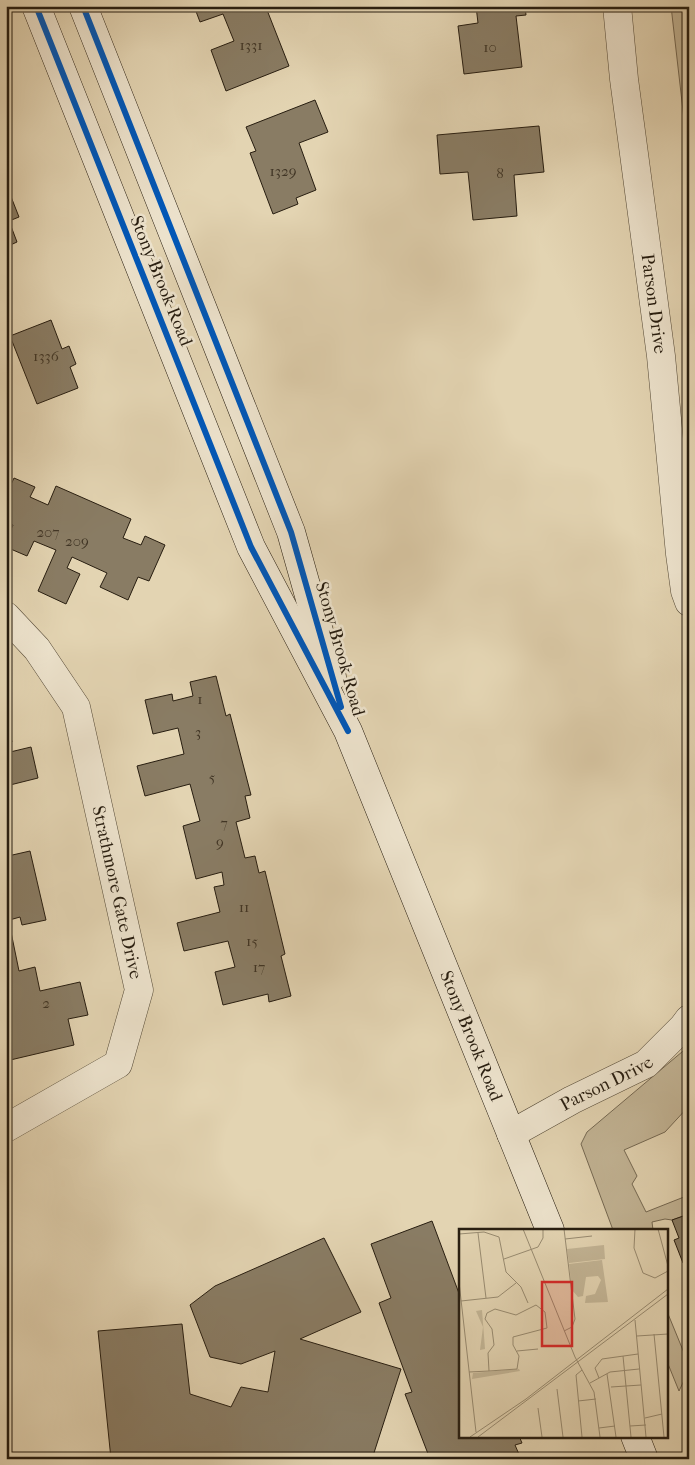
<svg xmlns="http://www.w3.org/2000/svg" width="695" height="1465" font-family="'IM FELL French Canon',serif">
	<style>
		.green { fill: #c3b596; stroke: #756953 }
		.building { fill: #897c64; stroke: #271d10 }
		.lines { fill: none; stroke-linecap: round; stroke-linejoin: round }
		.street-casing { stroke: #564b38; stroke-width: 29 }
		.secondary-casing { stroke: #271d10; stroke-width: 29 }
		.street { stroke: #ede3cd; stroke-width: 28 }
		.secondary { stroke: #ede3cd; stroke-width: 28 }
		.cycleway-casing { stroke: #ede3cd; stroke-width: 9 }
		.cycleway { stroke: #0057b8; stroke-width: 6 }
		.labels { text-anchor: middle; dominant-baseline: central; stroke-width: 5; stroke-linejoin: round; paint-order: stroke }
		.number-label { font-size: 15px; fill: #403525 }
		.street-label { font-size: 18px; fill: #271d10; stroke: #ede3cd }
		.inset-road { fill: none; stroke: #988b71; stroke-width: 1 }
		.view { fill: #d62828; fill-opacity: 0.15; stroke: #d62828; stroke-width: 2.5 }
		.inset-edge { fill: none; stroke: #271d10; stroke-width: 2.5 }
	</style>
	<rect width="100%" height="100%" fill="#e3d4b2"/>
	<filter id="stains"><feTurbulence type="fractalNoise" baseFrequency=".004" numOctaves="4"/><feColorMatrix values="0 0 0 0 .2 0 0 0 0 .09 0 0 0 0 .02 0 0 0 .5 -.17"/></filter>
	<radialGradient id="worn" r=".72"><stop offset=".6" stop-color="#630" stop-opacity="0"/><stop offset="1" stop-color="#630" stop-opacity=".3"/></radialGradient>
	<path class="green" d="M 671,6 L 689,6 L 689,163 Z
		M 689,1046 L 689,1106 L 665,1132 L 624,1150 L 637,1176 L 632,1184 L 646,1212 L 689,1195 L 689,1214 L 672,1220 L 665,1219 L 652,1222 L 653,1230 L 613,1230 L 581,1144 L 587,1132 Z
		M 666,1309 L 689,1365 L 689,1370 L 679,1391 L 666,1359 Z"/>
	<path class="building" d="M 194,6 L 278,6 L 267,10 L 289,66 L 226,91 L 211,50 L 234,41 L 223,14 L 200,22 Z
		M 476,6 L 525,6 L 526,15 L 516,16 L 522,67 L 464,74 L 458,26 L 478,23 Z
		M 315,100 L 328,132 L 299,143 L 316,190 L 296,198 L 298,204 L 273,214 L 250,153 L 256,151 L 246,127 Z
		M 539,126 L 544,172 L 514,175 L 517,216 L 473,220 L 468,172 L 440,174 L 437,135 Z
		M 6,184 L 19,217 L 9,221 L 17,242 L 6,247 Z
		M 51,320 L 62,349 L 69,346 L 76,364 L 70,367 L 78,388 L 37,404 L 10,336 Z
		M 14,478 L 35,487 L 30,497 L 48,505 L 56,486 L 131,519 L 123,538 L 141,545 L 145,536 L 165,545 L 149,581 L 138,577 L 128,600 L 100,587 L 107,573 L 72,557 L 67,568 L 80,574 L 66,604 L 38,591 L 56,550 L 34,541 L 27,556 L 6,547 L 6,540 L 13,525 L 6,522 L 6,495 Z
		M 216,676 L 226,716 L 230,714 L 251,795 L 245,796 L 250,818 L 236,822 L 245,858 L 255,856 L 259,873 L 265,871 L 285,954 L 281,956 L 291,996 L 269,1002 L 268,994 L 223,1005 L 215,972 L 235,967 L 228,941 L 184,951 L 177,923 L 220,912 L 214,887 L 224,885 L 222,872 L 196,879 L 183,826 L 200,821 L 190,784 L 145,796 L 137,766 L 184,754 L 178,728 L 153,734 L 145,700 L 172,694 L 173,701 L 193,696 L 190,682 Z
		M 7,721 L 12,742 L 6,743 L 6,722 Z
		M 31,747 L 38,778 L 6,786 L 6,753 Z
		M 30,851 L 46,920 L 22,925 L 20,917 L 6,921 L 6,860 L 9,860 L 8,856 Z
		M 11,932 L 19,971 L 35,967 L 40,991 L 80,982 L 88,1015 L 68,1019 L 74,1045 L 6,1061 L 6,933 Z
		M 689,1214 L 689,1261 L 683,1263 L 674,1240 L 679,1238 L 672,1220 Z
		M 432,1221 L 460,1296 L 460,1436 L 519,1436 L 522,1443 L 515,1445 L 521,1459 L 430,1459 L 405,1394 L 412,1392 L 379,1303 L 391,1298 L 371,1244 Z
		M 324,1238 L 361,1312 L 300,1339 L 401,1369 L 372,1459 L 111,1459 L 98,1331 L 182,1324 L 190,1394 L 231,1407 L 241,1387 L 268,1392 L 275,1351 L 241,1364 L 210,1357 L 190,1305 L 215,1286 Z"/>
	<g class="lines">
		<defs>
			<g id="street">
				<path id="s1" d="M 617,6 L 624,79 L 661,356 L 680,554 L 685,591 L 689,602"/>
				<path id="s2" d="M 6,616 L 37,649 L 76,707 L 139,990 L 118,1064 L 6,1128"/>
				<path id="s3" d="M 511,1134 L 572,1100 L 646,1064 L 683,1027 L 689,1019"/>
			</g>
			<g id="secondary">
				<path id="s4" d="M 36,6 L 251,547 L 348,731 L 550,1230"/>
				<path d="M 83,6 L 291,532 L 332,677"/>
				<path d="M 635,1436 L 644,1459"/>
			</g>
		</defs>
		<use href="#street" class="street-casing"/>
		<use href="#secondary" class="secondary-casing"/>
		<use href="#street" class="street"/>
		<use href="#secondary" class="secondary"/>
		<defs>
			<path id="cycleway" d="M 36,6 L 251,547 L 348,731
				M 83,6 L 291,532 L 341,707"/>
		</defs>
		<use href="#cycleway" class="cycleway-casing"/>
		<use href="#cycleway" class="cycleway"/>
	</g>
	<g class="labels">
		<g class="number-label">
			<text x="251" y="45">1331</text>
			<text x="490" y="47">10</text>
			<text x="283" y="171">1329</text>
			<text x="500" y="173">8</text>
			<text x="46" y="356">1336</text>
			<text x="48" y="532">207</text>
			<text x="77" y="541">209</text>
			<text x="200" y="699">1</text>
			<text x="198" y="732">3</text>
			<text x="212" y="777">5</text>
			<text x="224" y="823">7</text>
			<text x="220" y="842">9</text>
			<text x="244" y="907">11</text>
			<text x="252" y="941">15</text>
			<text x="259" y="967">17</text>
			<text x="46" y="1003">2</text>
		</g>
		<g class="street-label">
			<text transform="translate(161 281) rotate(68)">Stony Brook Road</text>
			<text stroke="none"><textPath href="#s1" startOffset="300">Parson Drive</textPath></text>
			<text transform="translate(340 649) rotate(74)">Stony Brook Road</text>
			<text stroke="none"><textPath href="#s2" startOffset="305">Strathmore Gate Drive</textPath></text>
			<text stroke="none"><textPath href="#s4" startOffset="1119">Stony Brook Road</textPath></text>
			<text stroke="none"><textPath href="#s3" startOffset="108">Parson Drive</textPath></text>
		</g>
	</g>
	<g transform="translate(459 1229)">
		<rect width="209" height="209" fill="#e3d4b2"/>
		<path d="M 145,16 L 146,30 L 110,34 L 108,20 ZM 143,31 L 149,73 L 126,74 L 127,67 L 136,65 L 142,51 L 139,47 L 127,48 L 124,67 L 119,68 L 113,61 L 110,35 ZM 23,81 L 26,120 L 21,121 L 24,98 L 17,82 ZM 60,140 L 61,142 L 13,150 L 14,144 Z" fill="#c3b596"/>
		<path class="inset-road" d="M 64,0 L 116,128 L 135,163 L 141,208M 105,0 L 116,90 L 113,98 L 105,102M 176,0 L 175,19 L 184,44 L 196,49 L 209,42M 199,0 L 209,37M 19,4 L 27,69M 0,5 L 25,3 L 40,8 L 47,43 L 62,58 L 69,74M 106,10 L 133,7M 45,30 L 79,18 L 84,9 L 84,0M 0,53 L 17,203M 2,72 L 39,68 L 57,54M 77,76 L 86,83 L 88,99 L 54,108 L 54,116 L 60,127 L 58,140 L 30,142 L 29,124 L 35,116 L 33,100 L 26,90 L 28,84 L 36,80 L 57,86 ZM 176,91 L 187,208M 195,105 L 205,208M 178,107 L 209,105M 58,122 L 79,120M 164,127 L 172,208M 10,143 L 30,142M 148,145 L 157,208M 140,149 L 136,139 L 143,130 L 179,125M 131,154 L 151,143 L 180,140M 152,158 L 182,156M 98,160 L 104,208M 119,172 L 137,170M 79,179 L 83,208M 186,189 L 203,185M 171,197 L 187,196M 140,199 L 156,197M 11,208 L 67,170 L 209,60M 19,208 L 209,65M 123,208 L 117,146 L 123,141"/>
		<path class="view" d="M 83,53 L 113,53 L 113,117 L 83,117 Z"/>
		<rect width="209" height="209" class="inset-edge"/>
	</g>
	<rect width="695" height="1465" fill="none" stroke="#e3d4b2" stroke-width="25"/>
	<rect x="8" y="8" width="680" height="1450" fill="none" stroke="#271d10" stroke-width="2.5"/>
	<rect x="12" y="12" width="670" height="1440" fill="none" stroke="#271d10"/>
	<rect width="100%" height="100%" filter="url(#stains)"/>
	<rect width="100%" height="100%" fill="url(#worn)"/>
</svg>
